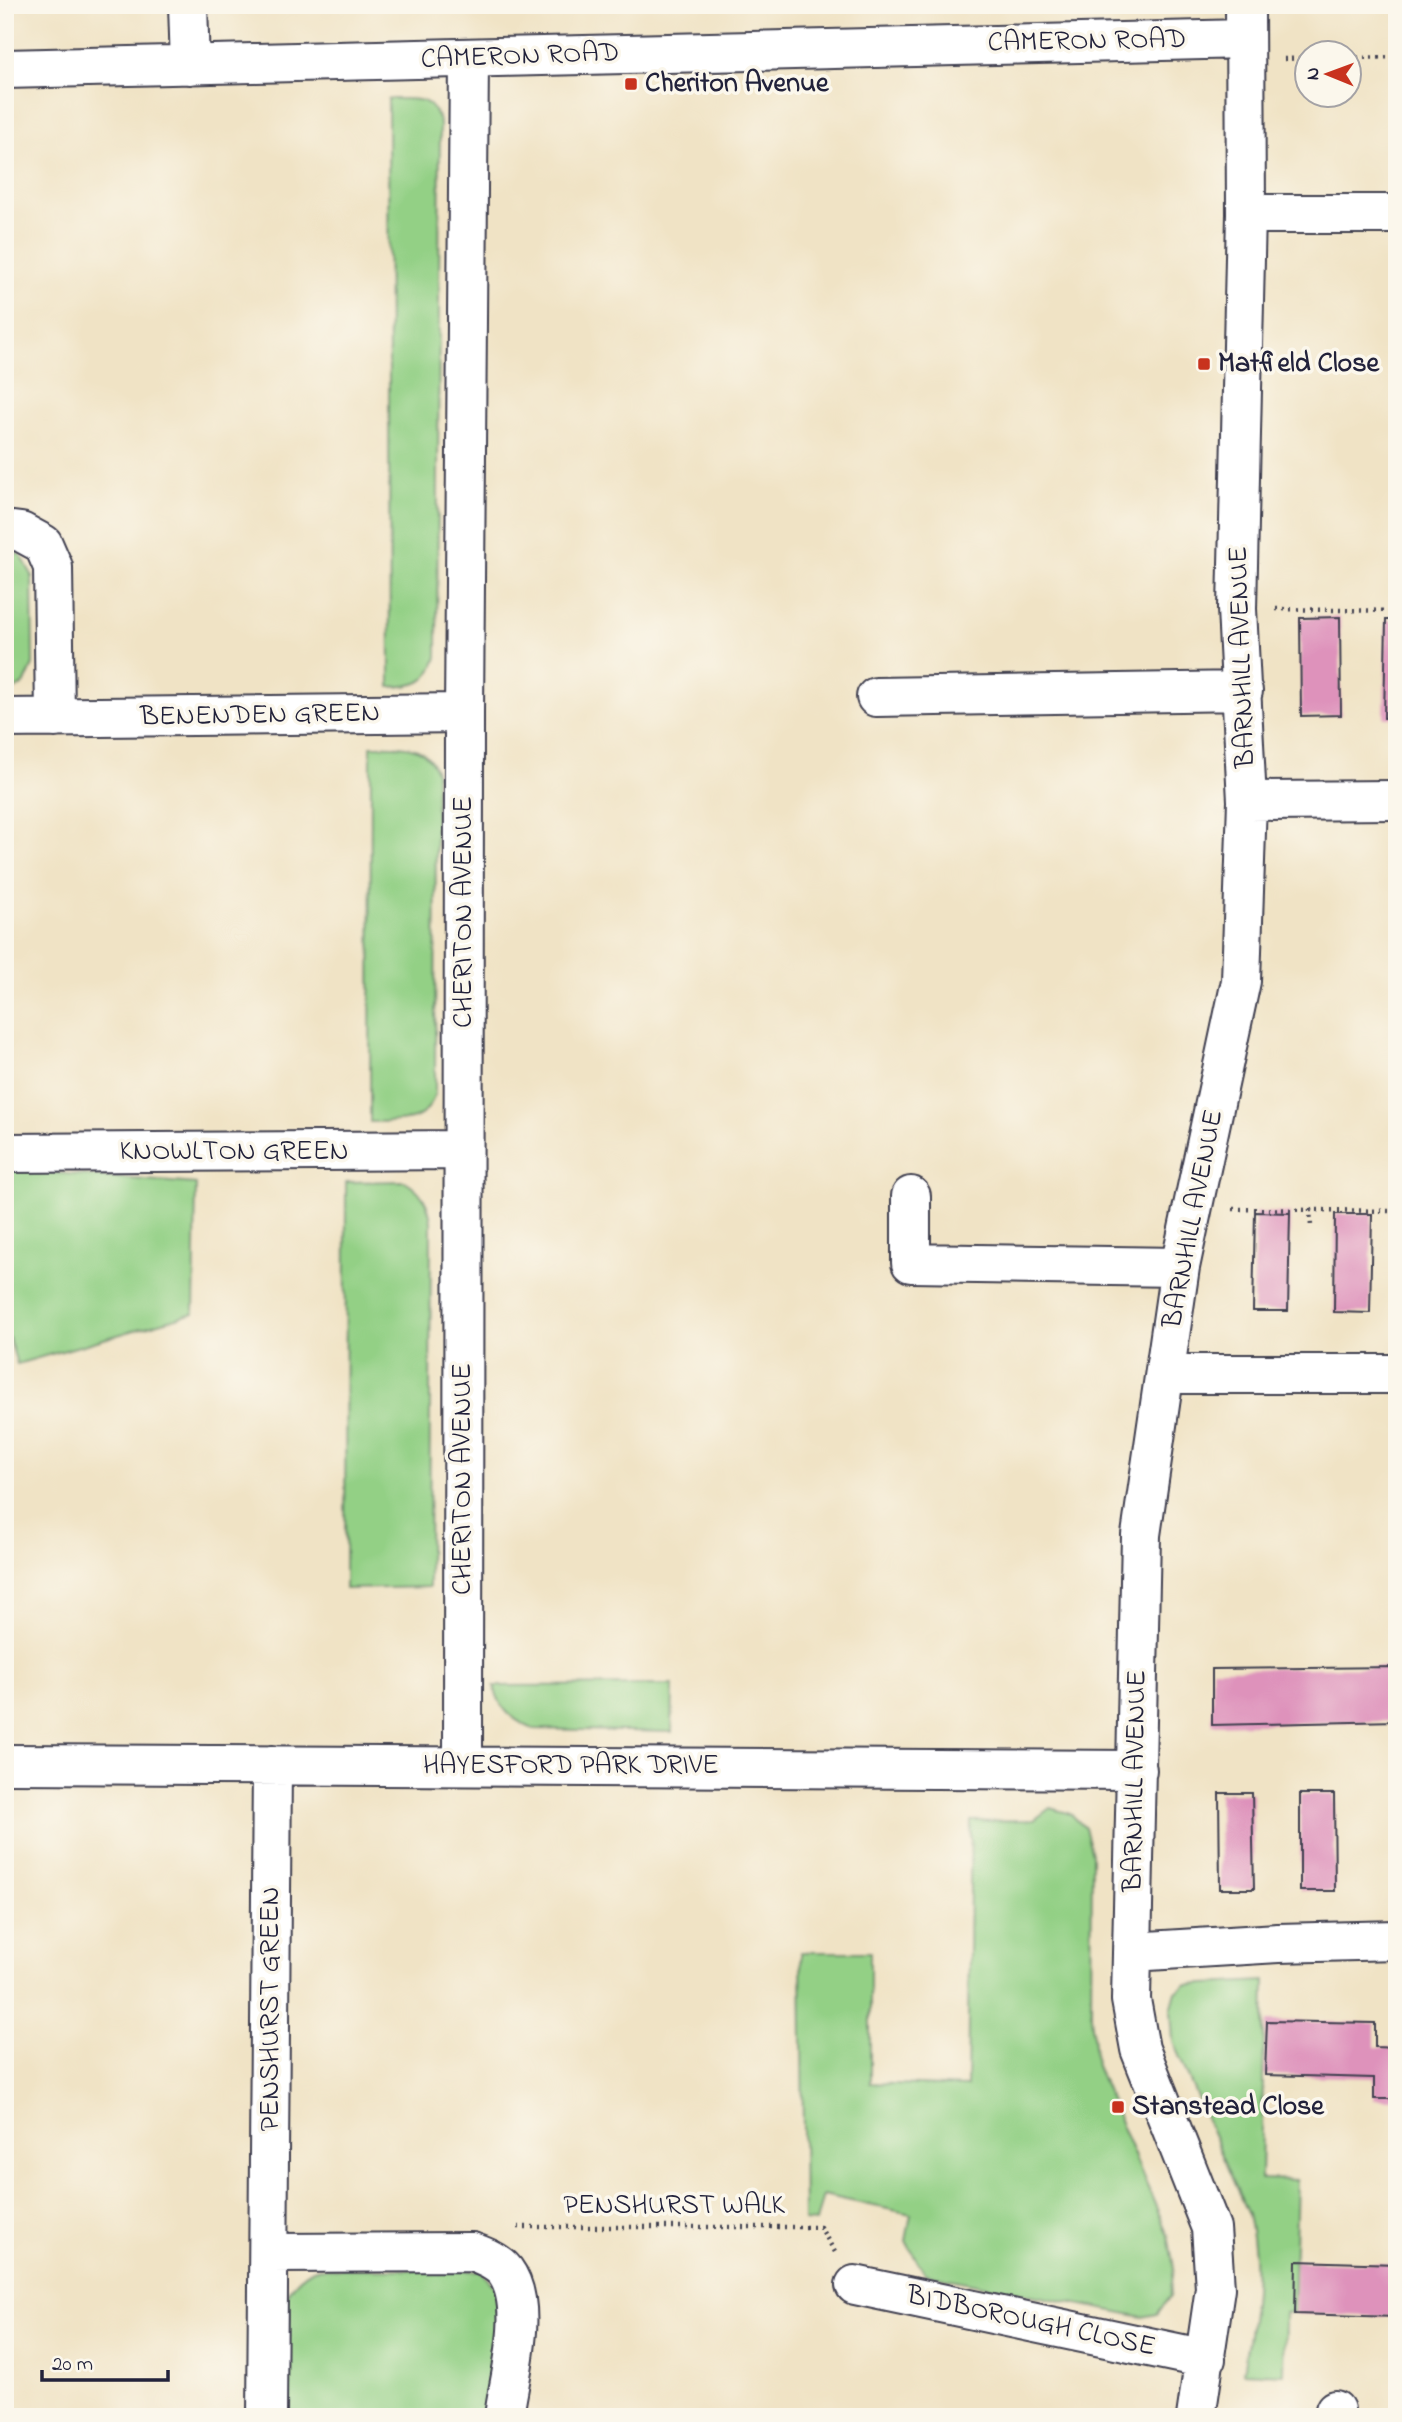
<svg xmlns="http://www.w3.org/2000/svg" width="1402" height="2422" font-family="'Indie Flower',sans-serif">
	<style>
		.green { fill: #93d085; stroke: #5a7960; stroke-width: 2 }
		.building { fill: #de92bb }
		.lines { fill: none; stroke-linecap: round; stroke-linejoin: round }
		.minor-casing { stroke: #413f50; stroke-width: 42 }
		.path { stroke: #413f50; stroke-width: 4.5; stroke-dasharray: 2 5; stroke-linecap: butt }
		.minor { stroke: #fff; stroke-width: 38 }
		.poi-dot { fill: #c8321e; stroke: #fbf7ec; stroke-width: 2.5 }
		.labels { text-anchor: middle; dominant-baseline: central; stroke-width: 7; stroke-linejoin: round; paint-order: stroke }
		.street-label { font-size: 28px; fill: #22223b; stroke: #fbf7ec }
		.poi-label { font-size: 28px; font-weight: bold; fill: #22223b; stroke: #fbf7ec; text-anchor: start }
	</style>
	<rect width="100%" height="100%" fill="#fbf7ec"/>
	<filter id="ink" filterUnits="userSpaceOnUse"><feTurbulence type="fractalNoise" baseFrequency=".0143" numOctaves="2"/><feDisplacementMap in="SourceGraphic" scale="14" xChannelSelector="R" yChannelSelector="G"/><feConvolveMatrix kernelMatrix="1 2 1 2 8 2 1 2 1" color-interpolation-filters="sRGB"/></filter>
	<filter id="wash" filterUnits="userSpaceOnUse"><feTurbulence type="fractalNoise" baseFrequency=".00686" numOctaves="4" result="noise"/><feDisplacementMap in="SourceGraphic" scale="28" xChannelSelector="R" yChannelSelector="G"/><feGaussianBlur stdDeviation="1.57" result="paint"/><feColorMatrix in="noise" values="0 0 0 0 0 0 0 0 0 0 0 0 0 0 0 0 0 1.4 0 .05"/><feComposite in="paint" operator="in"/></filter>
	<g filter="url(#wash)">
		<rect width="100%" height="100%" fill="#f0e3c5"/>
		<path class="green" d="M 388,99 C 415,100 431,93 440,124 L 437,657 C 429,684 416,686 390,687 Z
			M 5,549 L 21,555 L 32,575 L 33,665 L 25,683 L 5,696 Z
			M 371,746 C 398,746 427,742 436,772 L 435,1092 C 427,1126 399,1121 370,1122 Z
			M 5,1169 L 196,1184 L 194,1313 L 17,1364 L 5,1325 Z
			M 405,1181 C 421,1190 429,1204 431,1222 L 429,1587 L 345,1589 L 346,1182 Z
			M 673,1685 L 672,1732 L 533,1729 C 511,1719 500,1710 494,1686 Z
			M 1050,1808 L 1071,1814 L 1085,1828 L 1092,1854 L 1091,2015 L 1096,2066 L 1168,2235 L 1174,2268 L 1170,2296 L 1157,2314 L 1143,2317 L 925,2274 L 906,2241 L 911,2214 L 823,2195 L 816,2222 L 804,2221 L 801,1952 L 870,1952 L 870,2083 L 967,2087 L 971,1821 L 1034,1820 Z
			M 1265,1981 L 1261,2179 L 1297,2180 L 1293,2312 L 1285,2313 L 1284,2374 L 1243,2372 C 1252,2318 1261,2270 1248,2215 L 1173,2042 L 1171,2010 L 1176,1992 L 1185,1985 Z
			M 315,2268 L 480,2271 L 498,2290 L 501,2308 L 486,2417 L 284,2417 L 285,2301 C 291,2285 300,2276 315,2268 Z"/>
		<g id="blocks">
			<path class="building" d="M 1340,617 L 1341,715 L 1301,716 L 1300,618 Z
				M 1386,620 L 1397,620 L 1397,718 L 1384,718 Z
				M 1255,1212 L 1290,1213 L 1288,1311 L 1253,1311 Z
				M 1335,1214 L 1372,1214 L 1370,1313 L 1334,1312 Z
				M 1397,1667 L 1397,1721 L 1212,1725 L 1212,1669 Z
				M 1219,1793 L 1252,1793 L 1254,1889 L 1220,1889 Z
				M 1300,1794 L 1334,1794 L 1335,1891 L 1300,1891 Z
				M 1267,2021 L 1375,2023 L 1375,2047 L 1397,2048 L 1397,2099 L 1374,2099 L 1374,2078 L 1265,2075 Z
				M 1296,2261 L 1397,2264 L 1397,2317 L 1295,2314 Z"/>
		</g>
	</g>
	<g filter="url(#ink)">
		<use href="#blocks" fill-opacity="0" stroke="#413f50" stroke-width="2"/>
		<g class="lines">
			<defs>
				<path id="minor" d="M 188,5 L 190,65
					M 5,69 L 1245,39
					M 1246,214 L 1397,214
					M 5,530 L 21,532 L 43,544 L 53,567 L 55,718
					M 876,697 L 1243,691
					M 5,718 L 464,713
					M 1247,801 L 1397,800
					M 5,1153 L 463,1150
					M 911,1196 L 911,1263 L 1180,1267
					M 1166,1374 L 1397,1374
					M 5,1764 L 1137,1770
					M 463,1765 L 464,713 L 469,58
					M 1132,1952 L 1278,1943 L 1397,1940
					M 270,2253 L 472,2252 C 483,2256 497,2261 505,2271 C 531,2306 509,2376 504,2417
					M 855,2285 L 1206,2359
					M 267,2417 L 272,1765
					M 1196,2417 L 1215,2288 L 1211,2228 L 1140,2049 L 1131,2000 L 1141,1535 L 1180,1267 L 1241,981 L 1247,801 L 1237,609 L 1246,214 L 1245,5
					M 1335,2417 L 1335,2410"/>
			</defs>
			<use href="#minor" class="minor-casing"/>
			<path class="path" d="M 1350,58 L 1397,57
				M 1284,59 L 1308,58
				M 1276,609 L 1397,611
				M 1233,1209 L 1397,1211
				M 1310,1209 L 1311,1227
				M 518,2227 L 820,2227 L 835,2252"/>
			<use href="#minor" class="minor"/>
		</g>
	</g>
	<g class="poi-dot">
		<rect x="624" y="77" width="14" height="14" rx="3.5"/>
		<rect x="1197" y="357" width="14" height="14" rx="3.5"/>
		<rect x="1111" y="2100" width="14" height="14" rx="3.5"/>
	</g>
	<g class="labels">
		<g class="street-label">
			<text transform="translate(1087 42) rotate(-1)">CAMERON ROAD</text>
			<text transform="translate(520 57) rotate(-2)">CAMERON ROAD</text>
			<text transform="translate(1243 657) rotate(-92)">BARNHILL AVENUE</text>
			<text transform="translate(260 716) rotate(-1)">BENENDEN GREEN</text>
			<text transform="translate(464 912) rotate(-90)">CHERITON AVENUE</text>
			<text x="234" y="1152">KNOWLTON GREEN</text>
			<text transform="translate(1194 1219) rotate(-79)">BARNHILL AVENUE</text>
			<text transform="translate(463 1479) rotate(-90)">CHERITON AVENUE</text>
			<text x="571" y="1766">HAYESFORD PARK DRIVE</text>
			<text transform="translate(1136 1781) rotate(-89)">BARNHILL AVENUE</text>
			<text transform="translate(271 2009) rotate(-90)">PENSHURST GREEN</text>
			<text x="674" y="2206">PENSHURST WALK</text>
			<text transform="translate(1031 2322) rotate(12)">BIDBOROUGH CLOSE</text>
		</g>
		<g class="poi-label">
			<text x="645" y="84">Cheriton Avenue</text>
			<text x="1218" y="364">Matfield Close</text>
			<text x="1132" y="2107">Stanstead Close</text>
		</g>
	</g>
	<rect width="1402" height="2422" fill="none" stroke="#fbf7ec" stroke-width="28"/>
	<g transform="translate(1328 74) rotate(271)"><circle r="33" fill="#fbf7ec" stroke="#a4a2a5" stroke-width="2"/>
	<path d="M0-5L12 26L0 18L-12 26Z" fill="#c8321e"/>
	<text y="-10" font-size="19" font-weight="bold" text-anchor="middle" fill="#22223b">N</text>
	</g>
	<path d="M42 2370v10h126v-10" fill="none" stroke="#22223b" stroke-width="3.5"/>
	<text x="52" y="2370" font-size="21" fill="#22223b" stroke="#fbf7ec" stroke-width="5" paint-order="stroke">20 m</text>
</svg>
